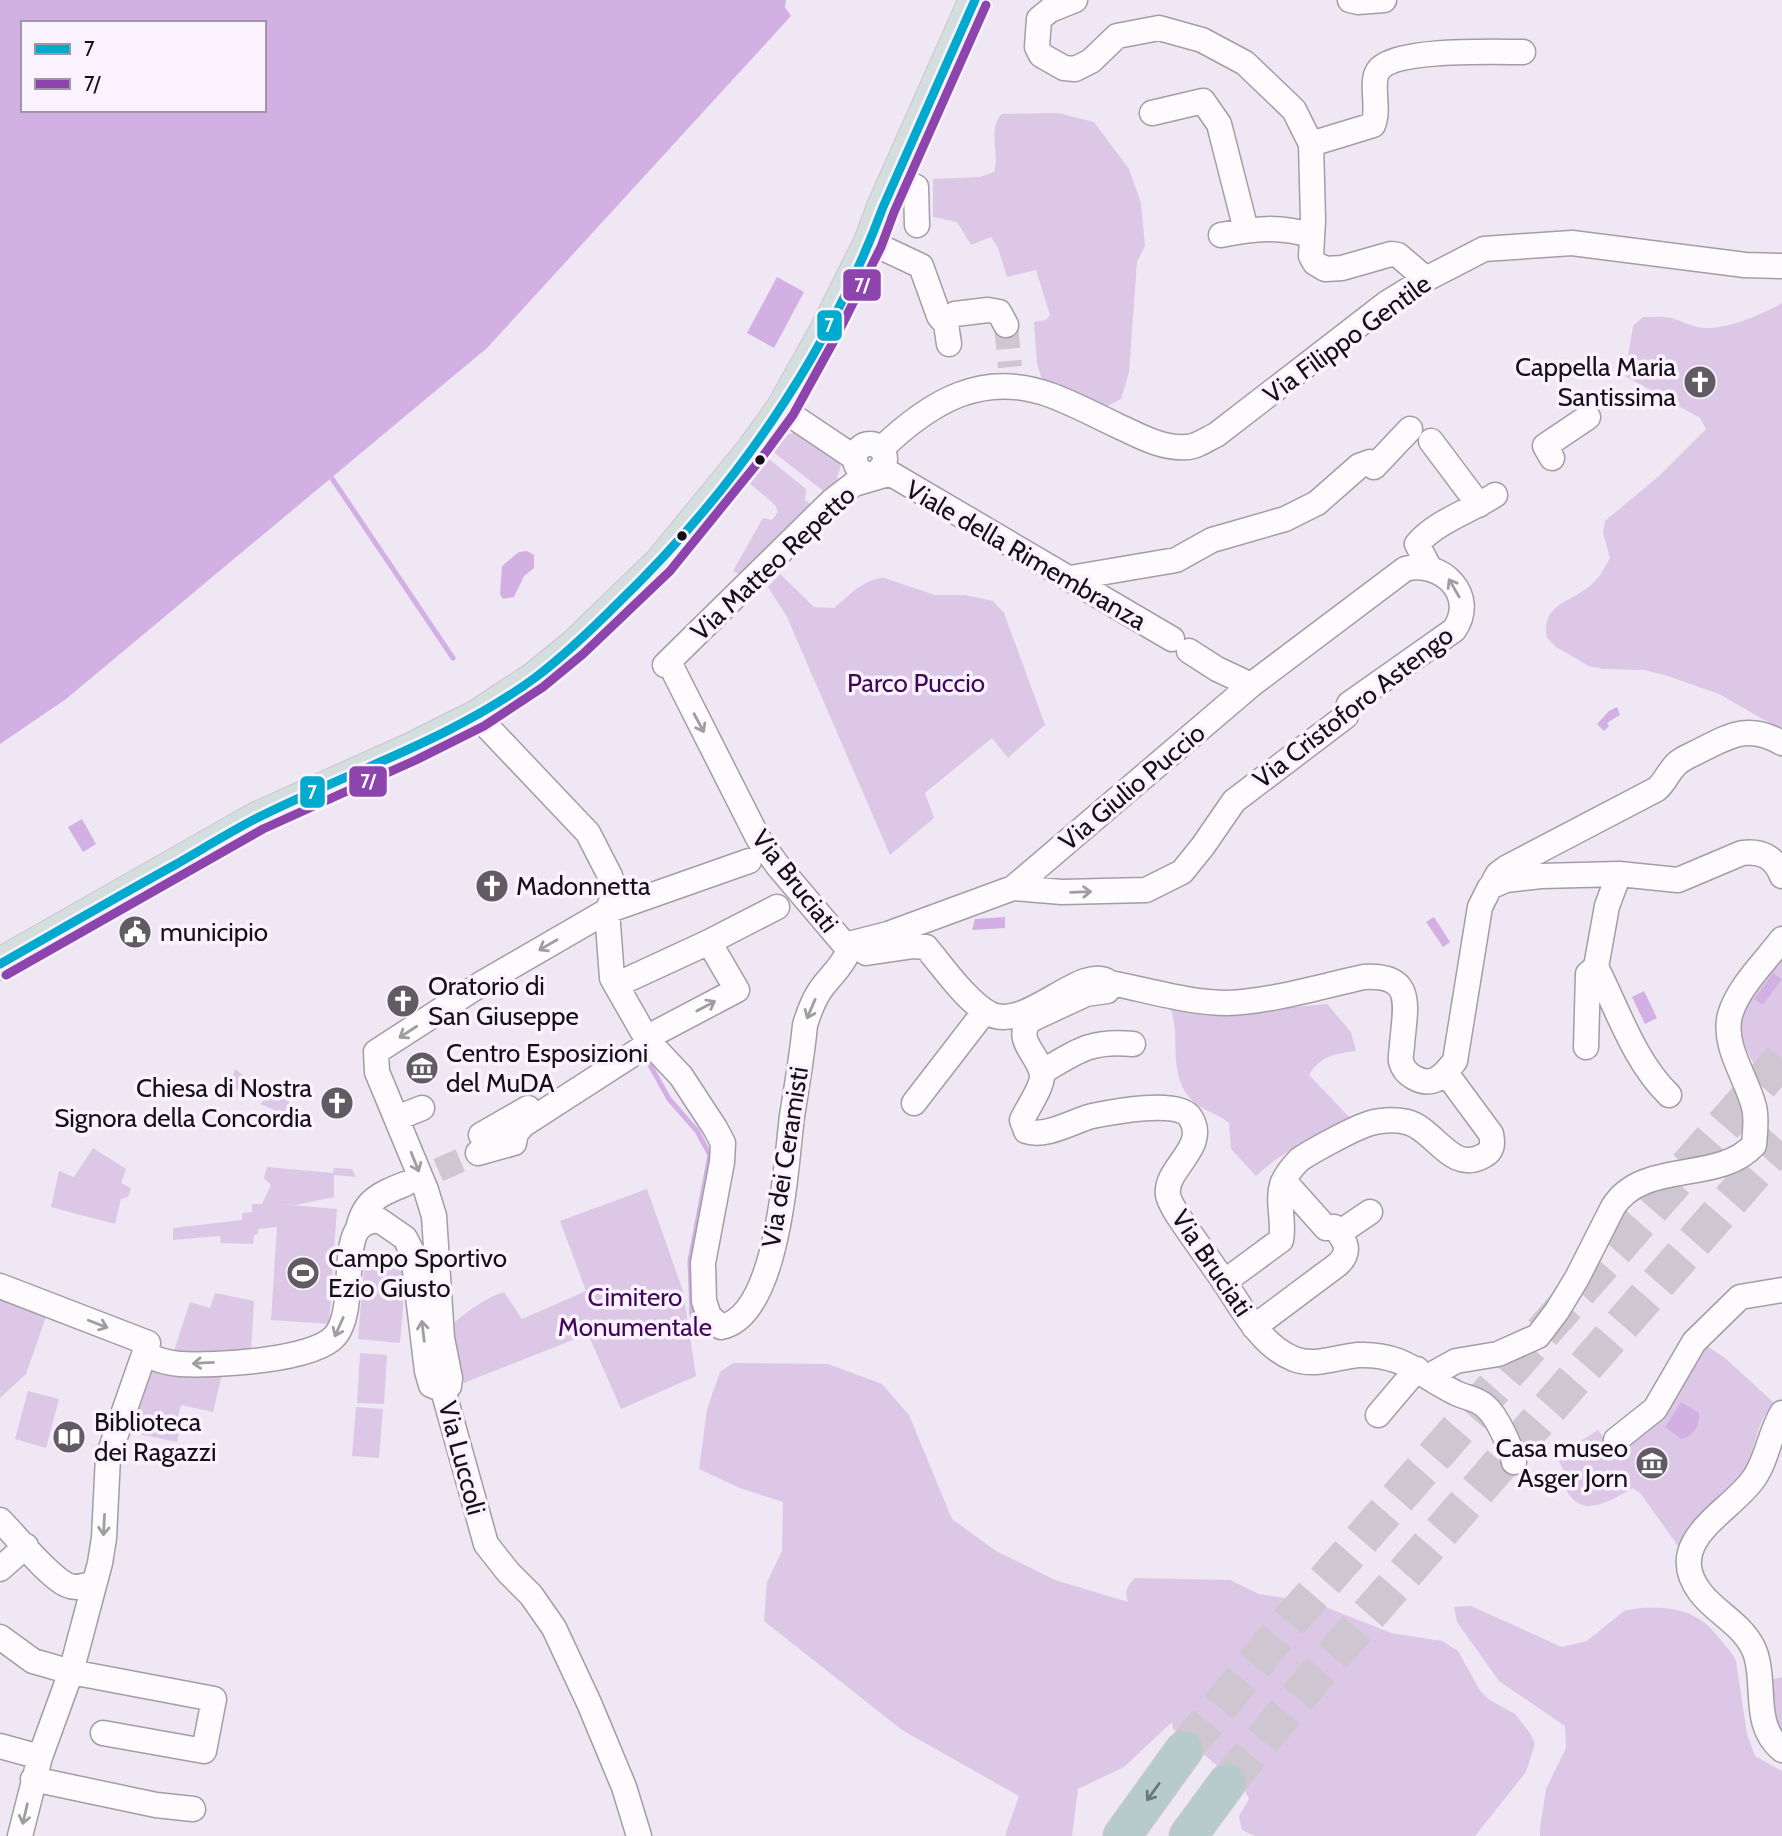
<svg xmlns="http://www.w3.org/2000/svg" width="1782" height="1836" font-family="Cabin,sans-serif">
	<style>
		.green { fill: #dcc8e6 }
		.water { fill: #d2b0e3; fill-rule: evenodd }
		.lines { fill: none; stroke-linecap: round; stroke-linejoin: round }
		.stream { stroke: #d2b0e3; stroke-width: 5 }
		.minor-tunnel { stroke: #cec7d2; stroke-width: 24; stroke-dasharray: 24 12; stroke-linecap: butt }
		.highway-tunnel { stroke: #cec7d2; stroke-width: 37; stroke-dasharray: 37 18; stroke-linecap: butt }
		.minor-casing { stroke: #a39da5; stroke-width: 27 }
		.major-casing { stroke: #cac6cd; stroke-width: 34 }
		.highway-casing { stroke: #cac6cd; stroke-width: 39 }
		.minor { stroke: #fdfbfd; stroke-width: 24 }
		.major { stroke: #d4dedf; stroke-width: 32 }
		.highway { stroke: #b8cbcc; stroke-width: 37 }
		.bus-1-casing { stroke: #faf2ff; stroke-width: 14 }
		.bus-2-casing { stroke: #faf2ff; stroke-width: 14 }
		.bus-1 { stroke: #00a9ce; stroke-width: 9 }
		.bus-2 { stroke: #8e44ad; stroke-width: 9 }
		.oneway { stroke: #a09da1 }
		.oneway2 { stroke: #6e777b }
		.bus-dot { fill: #141017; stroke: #faf2ff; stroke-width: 2.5 }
		.labels { text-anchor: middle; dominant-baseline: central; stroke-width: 7; stroke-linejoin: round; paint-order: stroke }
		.street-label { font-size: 26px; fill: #141017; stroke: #faf2ff }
		.poi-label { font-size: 26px; fill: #141017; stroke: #faf2ff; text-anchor: start }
		.park-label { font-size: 26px; fill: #430759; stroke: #faf2ff }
		.line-badge { stroke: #faf2ff; stroke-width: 2.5 }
		.badge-label { font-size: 19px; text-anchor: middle; font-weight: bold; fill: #fff }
	</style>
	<rect width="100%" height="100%" fill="#efe7f3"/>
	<path class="green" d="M 1058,113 L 1094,122 L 1129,169 L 1141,203 L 1145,246 L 1137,262 L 1129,372 L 1121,399 L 1102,409 L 1043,384 L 1037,363 L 1034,322 L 1046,320 L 1050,315 L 1036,270 L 1007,277 L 998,248 L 991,237 L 971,245 L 957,222 L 933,217 L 933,179 L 980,177 L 994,172 C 1000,154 987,128 1002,114 Z
		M 1782,303 L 1782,730 L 1719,694 L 1668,676 L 1644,670 L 1603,669 L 1589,666 L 1556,647 L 1547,638 C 1540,602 1574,603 1594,582 C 1601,576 1605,566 1610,558 L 1603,533 L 1605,521 L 1659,476 L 1706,429 L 1700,418 L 1625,376 L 1633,326 L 1643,317 C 1652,317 1662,316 1671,318 C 1680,320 1688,325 1697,327 C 1722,332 1761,315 1782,303 Z
		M 797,432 L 837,460 L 841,466 L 837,476 L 840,489 L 831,497 L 772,451 C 776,439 785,434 797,432 Z
		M 769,459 L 806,489 L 805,500 L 817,509 L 745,578 L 733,571 L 763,518 L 772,520 L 778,512 L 775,505 L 747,481 L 761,463 Z
		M 780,574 L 814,607 L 834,608 C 850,595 863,579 884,578 L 935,595 L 965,595 L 993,601 L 1004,613 L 1045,725 L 1008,758 L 992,738 L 925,793 L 934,818 L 890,855 L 787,617 L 768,587 Z
		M 1782,951 L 1782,1079 L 1768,1091 C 1760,1073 1744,1050 1741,1032 C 1736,1008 1769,971 1782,951 Z
		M 1170,1003 L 1293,1007 L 1327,1004 L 1351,1032 L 1356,1051 C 1335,1054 1321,1055 1309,1075 L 1352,1120 C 1317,1134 1284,1150 1256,1176 L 1231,1149 L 1229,1123 C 1218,1113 1204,1112 1193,1101 C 1173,1082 1176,1055 1175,1030 C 1174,1021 1172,1012 1170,1003 Z
		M 235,1069 L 255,1084 L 245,1095 L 230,1085 Z
		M 282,1084 L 292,1110 L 289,1123 L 279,1112 L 260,1104 Z
		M 93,1148 L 126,1169 L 121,1183 L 131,1188 L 128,1197 L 121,1199 L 115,1224 L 51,1207 L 59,1171 L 74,1177 Z
		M 267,1167 L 333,1173 L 334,1168 L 352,1169 L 356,1177 L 334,1175 L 334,1197 L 296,1205 L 279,1204 L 337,1209 L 329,1324 L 271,1320 L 277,1227 L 258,1229 L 258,1234 L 254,1235 L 253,1244 L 220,1243 L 221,1238 L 219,1236 L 173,1240 L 173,1228 L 242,1220 L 242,1213 L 252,1212 L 252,1204 L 262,1204 L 271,1185 L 264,1178 Z
		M 647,1189 L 683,1291 L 696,1376 L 621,1409 L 588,1334 L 461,1384 L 447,1328 C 465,1314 482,1299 504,1292 L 522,1319 L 586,1291 L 560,1221 Z
		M 365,1256 L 407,1259 L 400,1343 L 358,1339 Z
		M 215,1293 L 254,1301 L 251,1352 L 173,1354 L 190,1302 L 210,1308 Z
		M 0,1297 L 47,1314 L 26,1374 L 0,1398 Z
		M 1701,1342 L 1725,1358 L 1774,1403 C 1751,1428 1757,1457 1738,1482 C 1727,1497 1713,1503 1700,1514 C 1691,1522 1684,1535 1678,1546 L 1641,1494 L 1633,1488 C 1608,1502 1580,1521 1564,1486 L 1566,1475 L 1559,1461 L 1568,1455 L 1565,1451 L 1598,1430 L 1612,1449 Z
		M 360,1353 L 387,1355 L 384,1404 L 357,1403 Z
		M 733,1363 L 828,1364 L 882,1384 L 909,1415 L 952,1519 L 996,1551 L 1055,1580 L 1128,1602 C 1124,1591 1127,1587 1135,1578 L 1230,1580 L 1259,1594 L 1313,1602 L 1391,1633 L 1442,1641 L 1458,1651 L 1479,1689 L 1488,1699 L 1515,1714 L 1530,1733 L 1535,1744 L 1526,1772 L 1475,1836 L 1255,1836 L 1242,1830 L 1239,1816 L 1249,1799 L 1243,1787 L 1173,1729 L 1172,1722 L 1124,1767 L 1078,1789 L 1072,1836 L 1005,1836 L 1019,1796 L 902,1730 L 764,1621 L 767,1582 L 782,1551 L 783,1502 L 740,1488 L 699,1469 L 707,1409 L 720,1372 Z
		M 172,1370 L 223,1370 L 213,1412 L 181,1405 L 177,1421 L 181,1422 L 177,1442 L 129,1432 L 152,1372 Z
		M 28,1391 L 59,1399 L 46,1448 L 15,1439 Z
		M 356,1407 L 383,1409 L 379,1458 L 352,1456 Z
		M 1471,1606 L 1562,1647 L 1587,1641 L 1624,1611 C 1646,1605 1680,1606 1699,1619 C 1712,1627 1723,1643 1733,1655 L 1736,1661 L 1747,1734 L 1755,1756 L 1782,1771 L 1782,1836 L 1540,1836 L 1540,1828 L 1546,1789 L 1566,1748 L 1565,1726 L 1499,1681 L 1457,1622 L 1454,1607 Z
		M 1782,1677 L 1782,1734 L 1769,1703 L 1769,1681 Z"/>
	<path class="water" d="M 0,0 L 786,0 L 785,7 L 791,16 L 487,348 L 66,699 L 0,744 ZM 23,23 L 264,23 L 264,110 L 23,110 Z
		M 777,277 L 804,292 L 774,348 L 747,333 Z
		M 527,551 L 534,555 L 534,568 L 524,576 L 514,597 L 503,599 L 500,594 L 502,566 L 519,552 Z
		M 1617,707 L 1620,715 L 1607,723 L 1609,726 L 1604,731 L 1597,724 L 1609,711 Z
		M 82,819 L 96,844 L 83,852 L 68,827 Z
		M 1005,917 L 1005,928 L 972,930 L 975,919 Z
		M 1434,917 L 1450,942 L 1443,947 L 1426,922 Z
		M 1773,973 L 1782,979 L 1763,1005 L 1754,999 Z
		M 1644,991 L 1657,1018 L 1645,1024 L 1632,997 Z
		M 1681,1402 L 1699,1413 C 1700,1426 1694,1436 1681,1439 L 1665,1427 Z"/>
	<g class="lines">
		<path class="stream" d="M 331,477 L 453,658
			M 645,1056 L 669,1099 L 697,1131 L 710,1155 L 690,1261 L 692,1315"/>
		<path class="minor-tunnel" d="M 1006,325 L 1010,367
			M 405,1184 L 478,1153"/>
		<path class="highway-tunnel" d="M 1184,1750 L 1282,1630 L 1782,1059
			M 1227,1783 L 1316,1675 L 1782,1141"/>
		<defs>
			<path id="minor" d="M 1075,0 L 1050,10 L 1039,19 L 1037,47 L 1041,55 L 1064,68 L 1075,69 L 1091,61 L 1117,36 L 1159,28 L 1202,40 L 1245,63 L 1294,110 L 1311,144 L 1313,220 L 1311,256 L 1315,263 L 1325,269 L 1342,268 L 1391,254 L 1398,255 L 1426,279
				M 1350,0 L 1358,2 L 1384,0
				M 1152,113 L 1203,101 L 1219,124 L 1246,230
				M 1311,144 L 1373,125 C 1380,109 1370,83 1378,71 C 1393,48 1495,52 1523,52
				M 896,177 L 916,187 L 917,225
				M 1221,235 C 1253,229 1280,225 1312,236
				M 870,242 L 921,266 L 939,316 L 946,324 L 949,344
				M 955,314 L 988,310 L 999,312 L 1006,325
				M 782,409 L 855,458
				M 1431,441 L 1479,505
				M855 459a15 15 0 1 1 30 0a15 15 0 1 1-30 0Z
				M 881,449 C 930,402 983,369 1053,396 C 1074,404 1095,415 1116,425 C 1138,435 1161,449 1187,447 C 1196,447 1207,439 1216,435 L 1387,303 L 1426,279 L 1484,249 L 1572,243 L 1745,265 L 1782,266
				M 1552,458 L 1545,446 L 1588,417
				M 881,468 L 1172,639
				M 1429,567 L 1417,544 C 1437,521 1470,511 1495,495
				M 1070,578 L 1176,560 L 1212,540 L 1285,519 L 1317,503 L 1359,466 L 1370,462 L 1374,467 L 1410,429
				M 1189,651 L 1217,669 L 1251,685
				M 669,662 L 758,838 L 778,866 L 845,945 L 848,952
				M 665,665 L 832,501 L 854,484 L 888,474
				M 477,716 L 588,833 L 610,876 L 615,893 L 607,911 L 612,978 L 648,1041 L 681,1076 L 715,1128 L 723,1143 L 722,1162 L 703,1263 L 704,1301 L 709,1316 L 721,1327 C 779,1316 786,1163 792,1116 C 797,1086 802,1056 805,1025 C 809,1012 813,1000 821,989 C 830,976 842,967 848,952
				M 1494,881 L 1498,874 L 1506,868 L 1657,789 C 1664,783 1667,775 1673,768 C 1679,759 1692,755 1701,750 C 1731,735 1749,724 1782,743
				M 845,945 L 888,934 L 1013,888 L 1062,892 L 1146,890 L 1182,872 L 1203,846 L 1234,801 L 1346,716 L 1349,704 L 1454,630 C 1478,596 1442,559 1405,569 L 1251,685 L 1013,888
				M 866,953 L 914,946 L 926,947 C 943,967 967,1002 990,1014 C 1027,1032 1083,961 1110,983 L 1107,991 L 1086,994 L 1030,1020 C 1013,1041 1040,1055 1042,1075 C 1043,1086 1027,1109 1022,1120 L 1026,1131 C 1046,1138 1073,1121 1092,1116 C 1112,1112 1179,1099 1190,1117 C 1210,1147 1164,1168 1168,1195 C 1169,1201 1174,1209 1177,1214 C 1192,1237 1208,1258 1223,1280 C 1242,1308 1261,1346 1294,1359 C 1315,1367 1337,1357 1358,1355 C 1404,1353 1420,1376 1456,1393 C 1466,1398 1476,1398 1485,1406 C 1497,1416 1511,1447 1514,1462
				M 1596,967 C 1618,1010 1634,1061 1669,1095
				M 1110,983 C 1148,990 1189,1003 1227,1003 C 1269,1002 1322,986 1364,977 C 1416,974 1405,1007 1402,1045 C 1402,1049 1400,1057 1401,1061 C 1404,1075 1422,1085 1435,1080 C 1444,1076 1449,1068 1455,1061 L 1480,907 L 1490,887 L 1506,880 L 1541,876 L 1619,874 L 1678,880 L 1742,853 C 1762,850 1775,858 1782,876
				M 616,985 L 709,942 L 777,907
				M 646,1038 L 737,990 L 709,942
				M 1586,1047 L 1588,974 L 1596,967 L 1607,906 L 1619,874
				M 1042,1072 C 1077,1051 1090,1040 1133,1044
				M 914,1103 L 985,1011
				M 397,1118 L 422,1108
				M 481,1135 L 528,1108
				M 478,1153 L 514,1143 L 516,1133 L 523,1125 L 650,1043
				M 358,1229 C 364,1200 380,1194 405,1184
				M 1339,1233 L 1370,1212
				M 1224,1282 L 1281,1240 C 1285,1221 1276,1201 1283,1182 C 1287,1174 1293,1166 1299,1160 C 1310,1152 1351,1130 1365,1125 C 1377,1120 1394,1119 1407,1122 C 1435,1129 1451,1174 1483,1156 C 1493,1151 1493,1144 1491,1134 L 1446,1073
				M 0,1286 L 148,1343 L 108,1457 L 104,1538 L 100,1563 L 71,1672 L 40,1757 L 20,1836
				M 1254,1327 L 1337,1265 C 1352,1252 1346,1241 1334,1227 L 1326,1228 L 1284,1181
				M 144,1354 C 155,1359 167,1363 180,1364 C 213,1366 314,1361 335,1336 C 356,1312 342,1246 359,1228 C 365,1222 371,1221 379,1220 L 405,1238 L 413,1254 L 427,1371 L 431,1385 L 443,1390
				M 1429,1376 L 1456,1361 L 1498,1354 L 1538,1336 L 1557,1311 L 1577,1278 L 1613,1207 C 1643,1159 1718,1184 1754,1145 C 1755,1133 1757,1119 1754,1107 C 1747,1078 1722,1046 1730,1015 C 1738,987 1765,962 1782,939
				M 443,1390 L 449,1386 L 450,1378 L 442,1338 L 434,1216 L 426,1190 L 377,1072 L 376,1052 L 481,984 L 607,911 L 749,861
				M 443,1390 L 486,1544 L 508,1572 L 531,1595 L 554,1628 L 589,1703 L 624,1787 L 639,1836
				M 1782,1413 C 1769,1434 1767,1462 1752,1481 C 1727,1514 1663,1542 1700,1592 C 1716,1614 1747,1626 1756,1655 C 1766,1688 1752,1725 1782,1750
				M 1378,1415 L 1417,1369
				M 1616,1440 L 1655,1409 L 1694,1342 L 1740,1297 L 1782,1290
				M 0,1520 C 16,1536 48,1576 67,1585 C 76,1589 85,1586 94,1583
				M 0,1569 L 26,1546
				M 0,1637 L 33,1661 L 71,1672 L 214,1699 L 204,1751 L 103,1733
				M 0,1746 L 40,1757
				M 33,1779 L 156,1805 L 193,1809"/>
			<path id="major" d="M 0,964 L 257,818 L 411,749 L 477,716 L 536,677 L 575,645 L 661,562 L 751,452 L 782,409 L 825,332 L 870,242 L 883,207 L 975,0"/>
			<path id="highway" d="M 1122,1836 L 1184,1750
				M 1188,1836 L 1227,1783"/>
		</defs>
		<use href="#minor" class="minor-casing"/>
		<use href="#major" class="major-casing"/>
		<use href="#highway" class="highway-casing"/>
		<use href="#minor" class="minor"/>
		<use href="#major" class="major"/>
		<use href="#highway" class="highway"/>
		<defs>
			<path id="bus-1" d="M 0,964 C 58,931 115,898 173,866 C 201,850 228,833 257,818 C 350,771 451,740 536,677 C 565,655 591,630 617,604 C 732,493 827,358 883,207 L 975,0"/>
			<path id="bus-2" d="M 6,975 L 263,829 L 416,760 L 484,726 L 543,687 L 583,654 L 670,571 L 760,460 L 793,415 L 836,337 L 881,247 L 894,212 L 986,5"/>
		</defs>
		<use href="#bus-1" class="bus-1-casing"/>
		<use href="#bus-2" class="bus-2-casing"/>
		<use href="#bus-1" class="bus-1"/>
		<use href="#bus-2" class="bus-2"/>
	</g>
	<defs><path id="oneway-shaft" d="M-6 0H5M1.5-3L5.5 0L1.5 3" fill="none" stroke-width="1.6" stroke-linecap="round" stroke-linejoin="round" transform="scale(1.75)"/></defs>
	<g class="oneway">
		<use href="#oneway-shaft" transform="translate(1454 588) rotate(-120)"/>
		<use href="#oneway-shaft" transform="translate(699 723) rotate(62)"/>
		<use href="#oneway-shaft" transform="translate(1081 892) rotate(-2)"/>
		<use href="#oneway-shaft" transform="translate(548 945) rotate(150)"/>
		<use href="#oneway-shaft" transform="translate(706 1006) rotate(-28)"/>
		<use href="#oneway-shaft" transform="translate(811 1009) rotate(113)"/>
		<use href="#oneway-shaft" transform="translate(408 1032) rotate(147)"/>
		<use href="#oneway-shaft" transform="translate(415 1162) rotate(68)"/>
		<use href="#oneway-shaft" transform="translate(98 1324) rotate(21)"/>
		<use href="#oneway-shaft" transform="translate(339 1327) rotate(114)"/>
		<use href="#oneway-shaft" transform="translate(423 1331) rotate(-97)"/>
		<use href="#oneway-shaft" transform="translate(203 1363) rotate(177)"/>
		<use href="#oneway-shaft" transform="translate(104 1525) rotate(93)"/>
		<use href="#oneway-shaft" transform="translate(25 1814) rotate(103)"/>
	</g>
	<use class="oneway2" href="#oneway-shaft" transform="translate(1153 1792) rotate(126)"/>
	<defs>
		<symbol id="church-disc" viewBox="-11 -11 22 22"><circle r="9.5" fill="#615b64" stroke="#faf2ff"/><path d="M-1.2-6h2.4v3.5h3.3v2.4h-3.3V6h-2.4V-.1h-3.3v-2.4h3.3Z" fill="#fff"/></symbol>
		<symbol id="civic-disc" viewBox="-11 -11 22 22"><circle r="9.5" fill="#615b64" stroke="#faf2ff"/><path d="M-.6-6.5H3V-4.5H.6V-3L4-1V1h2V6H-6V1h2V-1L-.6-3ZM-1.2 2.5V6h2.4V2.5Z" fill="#fff"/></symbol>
		<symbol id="museum-disc" viewBox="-11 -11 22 22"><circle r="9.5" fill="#615b64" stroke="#faf2ff"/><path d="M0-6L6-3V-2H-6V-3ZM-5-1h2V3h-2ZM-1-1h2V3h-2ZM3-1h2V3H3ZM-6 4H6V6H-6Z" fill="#fff"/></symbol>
		<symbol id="stadium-disc" viewBox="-11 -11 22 22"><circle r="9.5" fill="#615b64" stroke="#faf2ff"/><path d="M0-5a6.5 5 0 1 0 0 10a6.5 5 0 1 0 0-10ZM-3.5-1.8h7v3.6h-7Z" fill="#fff"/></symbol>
		<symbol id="library-disc" viewBox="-11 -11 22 22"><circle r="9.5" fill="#615b64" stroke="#faf2ff"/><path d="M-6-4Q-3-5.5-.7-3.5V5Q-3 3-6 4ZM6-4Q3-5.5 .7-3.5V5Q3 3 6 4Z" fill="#fff"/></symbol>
	</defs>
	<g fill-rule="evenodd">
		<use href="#church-disc" x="1681" y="363" width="38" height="38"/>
		<use href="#church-disc" x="473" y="867" width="38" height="38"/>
		<use href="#civic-disc" x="116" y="913" width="38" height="38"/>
		<use href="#church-disc" x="384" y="982" width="38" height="38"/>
		<use href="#museum-disc" x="403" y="1049" width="38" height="38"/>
		<use href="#church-disc" x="318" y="1084" width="38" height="38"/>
		<use href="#stadium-disc" x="284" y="1254" width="38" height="38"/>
		<use href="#library-disc" x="50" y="1418" width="38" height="38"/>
		<use href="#museum-disc" x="1633" y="1444" width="38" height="38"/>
	</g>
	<g class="bus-dot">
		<circle cx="760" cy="460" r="6"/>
		<circle cx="682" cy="536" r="6"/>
	</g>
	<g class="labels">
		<g class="street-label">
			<text transform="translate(1347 339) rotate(-36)">Via Filippo Gentile</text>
			<text transform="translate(1026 555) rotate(30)">Viale della Rimembranza</text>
			<text transform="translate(773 563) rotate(-43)">Via Matteo Repetto</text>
			<text transform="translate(1353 707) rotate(-38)">Via Cristoforo Astengo</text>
			<text transform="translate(1132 787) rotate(-40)">Via Giulio Puccio</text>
			<text transform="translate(795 881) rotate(52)">Via Bruciati</text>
			<text transform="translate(785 1157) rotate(-81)">Via dei Ceramisti</text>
			<text transform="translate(1212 1263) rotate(56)">Via Bruciati</text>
			<text transform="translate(462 1458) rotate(75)">Via Luccoli</text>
		</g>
		<g class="poi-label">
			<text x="1676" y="367" text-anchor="end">Cappella Maria<tspan x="1676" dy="30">Santissima</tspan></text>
			<text x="516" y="886">Madonnetta</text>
			<text x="160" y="932">municipio</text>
			<text x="428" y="986">Oratorio di<tspan x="428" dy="30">San Giuseppe</tspan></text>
			<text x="446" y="1053">Centro Esposizioni<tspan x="446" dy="30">del MuDA</tspan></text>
			<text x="312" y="1088" text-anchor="end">Chiesa di Nostra<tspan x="312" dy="30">Signora della Concordia</tspan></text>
			<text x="328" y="1258">Campo Sportivo<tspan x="328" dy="30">Ezio Giusto</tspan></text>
			<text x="94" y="1422">Biblioteca<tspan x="94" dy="30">dei Ragazzi</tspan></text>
			<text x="1628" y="1448" text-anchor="end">Casa museo<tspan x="1628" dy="30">Asger Jorn</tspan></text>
		</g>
		<g class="park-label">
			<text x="916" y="683">Parco Puccio</text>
			<text x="635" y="1297">Cimitero<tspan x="635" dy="30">Monumentale</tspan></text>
		</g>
	</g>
	<g class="line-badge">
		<rect x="842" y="268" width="40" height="34" rx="7" fill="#8e44ad"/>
		<rect x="816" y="309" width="27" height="33" rx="7" fill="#00a9ce"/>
		<rect x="348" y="765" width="40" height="33" rx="7" fill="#8e44ad"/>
		<rect x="299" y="775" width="27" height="34" rx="7" fill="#00a9ce"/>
	</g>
	<g class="badge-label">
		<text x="862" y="292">7/</text>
		<text x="829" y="332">7</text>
		<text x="368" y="788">7/</text>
		<text x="312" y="799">7</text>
	</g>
	<rect x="21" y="21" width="245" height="91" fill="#faf2ff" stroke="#9e98a2" stroke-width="2"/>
	<rect x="35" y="44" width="35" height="10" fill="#00a9ce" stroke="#9e98a2" stroke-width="2"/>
	<text x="84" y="56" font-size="21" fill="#141017">7</text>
	<rect x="35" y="79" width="35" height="10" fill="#8e44ad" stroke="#9e98a2" stroke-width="2"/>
	<text x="84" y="91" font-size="21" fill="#141017">7/</text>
</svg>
